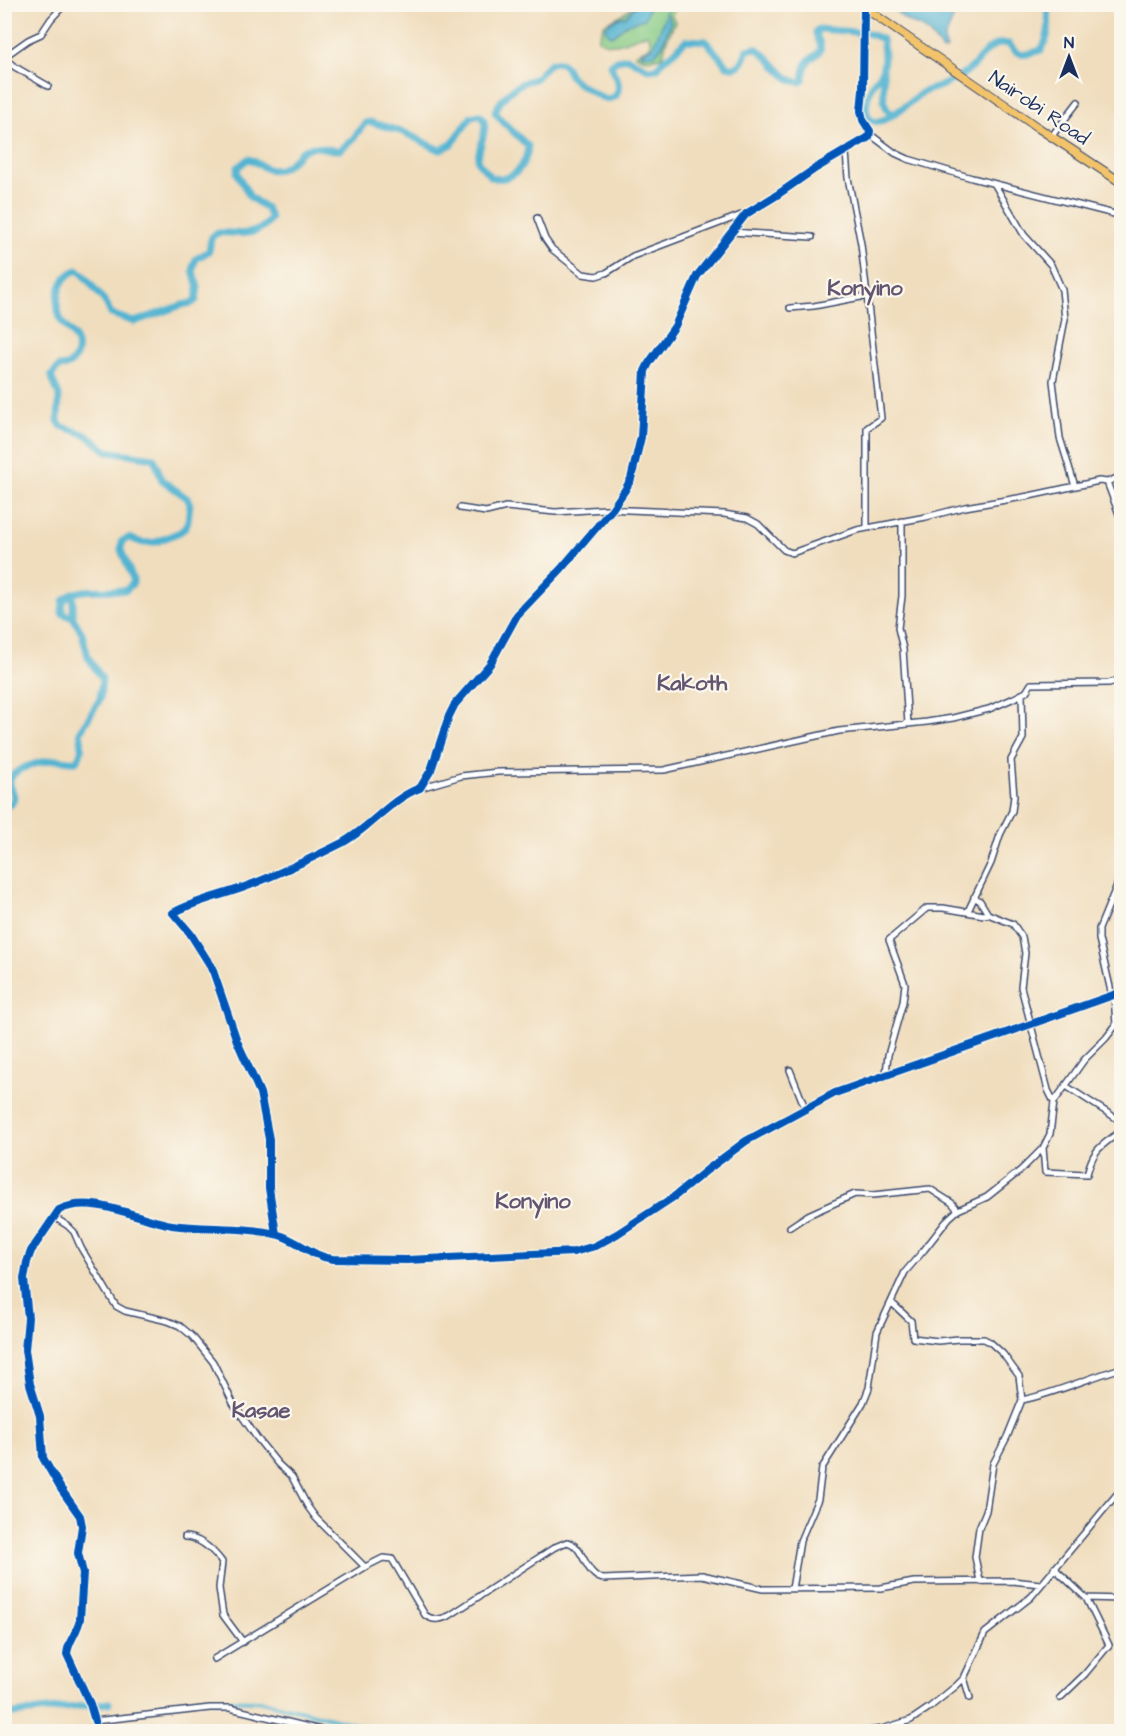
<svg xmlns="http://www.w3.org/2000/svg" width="1126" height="1736" font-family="'Architects Daughter',sans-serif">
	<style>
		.green { fill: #87cb85; stroke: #517d72; stroke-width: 1.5 }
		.water { fill: #52b4d1; stroke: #367298; stroke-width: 1.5 }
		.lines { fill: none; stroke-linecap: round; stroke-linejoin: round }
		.canal { stroke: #52b4d1; stroke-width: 4 }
		.river { stroke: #52b4d1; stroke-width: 7 }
		.minor-casing { stroke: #3b496c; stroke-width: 8 }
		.highway-casing { stroke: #3b496c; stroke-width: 10 }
		.minor { stroke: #fff; stroke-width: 5 }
		.highway { stroke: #f2c36a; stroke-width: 8 }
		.cycleway-casing { stroke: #fbf7ec; stroke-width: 11 }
		.cycleway { stroke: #0057b8; stroke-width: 8 }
		.labels { text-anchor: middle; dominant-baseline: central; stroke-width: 4.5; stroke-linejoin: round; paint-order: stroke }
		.street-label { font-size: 20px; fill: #1b2f5e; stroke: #fbf7ec }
		.quarter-label { font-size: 22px; font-weight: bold; fill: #625571; stroke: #fbf7ec }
	</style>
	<rect width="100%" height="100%" fill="#fbf7ec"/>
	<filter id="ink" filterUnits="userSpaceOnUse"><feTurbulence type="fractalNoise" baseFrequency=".0167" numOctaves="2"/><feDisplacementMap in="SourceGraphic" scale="12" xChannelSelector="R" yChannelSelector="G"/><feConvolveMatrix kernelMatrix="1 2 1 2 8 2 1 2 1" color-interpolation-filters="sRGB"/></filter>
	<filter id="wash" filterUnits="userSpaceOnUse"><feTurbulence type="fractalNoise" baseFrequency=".008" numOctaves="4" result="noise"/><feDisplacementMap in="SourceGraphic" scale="24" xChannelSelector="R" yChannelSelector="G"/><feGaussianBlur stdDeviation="1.35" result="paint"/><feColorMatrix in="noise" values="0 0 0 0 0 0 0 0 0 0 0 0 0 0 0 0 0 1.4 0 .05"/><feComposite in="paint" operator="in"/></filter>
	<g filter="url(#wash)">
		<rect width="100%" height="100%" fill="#f0ddbd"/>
		<path class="green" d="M 635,5 L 674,5 L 672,16 L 675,22 L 666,42 L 663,56 C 653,59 643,61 635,54 L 650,47 L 650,40 L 647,34 C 631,37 614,52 598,39 L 604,24 L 621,15 Z"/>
		<path class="water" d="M 636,5 L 662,5 L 665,6 L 653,5 L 649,7 L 645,19 L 627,24 L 612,36 L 607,32 L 605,27 L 613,20 L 626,16 Z
			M 891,5 L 959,5 L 944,40 L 947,49 L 942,51 C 937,42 931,35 923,28 C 918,25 913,25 909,22 C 905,20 892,9 891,5 Z
			M 666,11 L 671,23 L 662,46 L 655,54 L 642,55 L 642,52 L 652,47 C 658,35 664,24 666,11 Z"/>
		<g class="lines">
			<path class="canal" d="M 211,1700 L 262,1701 L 388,1732"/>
			<path class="river" d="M 883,71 L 884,102 L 888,111 L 895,114
				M 73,593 L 73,618
				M 4,808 L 12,803 L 14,798 C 14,791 9,787 10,780 C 13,767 49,759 61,760 C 66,760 71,762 76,761 C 83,754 82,741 80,732 L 100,699 L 102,679 L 88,657 L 82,633 L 73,618 L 62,613 L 63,601 C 78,585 105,592 126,590 L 133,583 L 133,579 L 121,550 L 122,541 L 129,538 L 143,543 L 156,542 L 180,532 L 185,528 L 188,521 L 190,504 L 187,498 L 162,480 L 154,458 L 107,451 L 87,435 L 61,426 L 58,421 L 59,395 L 51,376 L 59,367 C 75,368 82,350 74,337 C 70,330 63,326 60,318 C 54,301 58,277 77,270 L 82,273 L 106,303 L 111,314 L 134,322 L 182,305 L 192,303 L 196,300 L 198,287 L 193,271 L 194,265 L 196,259 L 209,251 C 210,247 210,241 212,237 C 221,224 252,247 271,218 L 266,208 L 250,197 L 237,173 L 238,167 L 248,159 C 258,161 263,170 273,170 C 292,170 295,150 312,147 C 321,146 331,151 340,150 L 353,139 L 365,123 L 370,122 L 403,132 L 440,150 L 452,144 L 471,117 L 480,115 C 492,126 477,146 478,162 L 491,177 C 512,184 527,165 528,146 L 503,122 L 495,112 C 500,100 512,87 525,82 C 530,79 528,82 534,79 C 543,74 546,59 560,63 C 567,65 567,72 571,77 C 576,83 600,98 607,99 C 610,99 613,97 616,96 C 623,79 614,80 611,65 L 617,60 L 628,58 L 648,69 L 658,68 L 662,61 L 672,54 L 686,40 L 706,41 L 727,66 C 741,71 743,60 747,50 L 755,48 C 772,55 781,81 800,82 L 803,80 C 804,73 804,66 809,60 C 813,56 818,56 820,50 C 823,43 815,38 816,31 L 819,29 L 867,33 L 882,39 C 884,48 885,62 882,71 C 881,76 877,78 874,82 C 869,90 865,104 867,113 C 873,139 913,98 923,92 C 930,89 938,88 945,84 C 952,81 959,77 965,73 C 979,65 986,40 1009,44 C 1020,59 1025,55 1041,50 C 1050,36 1050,19 1045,4
				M 4,1715 L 109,1703"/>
		</g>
	</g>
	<g filter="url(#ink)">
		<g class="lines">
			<defs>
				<path id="minor" d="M 4,57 L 28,40 L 41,34 L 51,19 L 65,4
					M 4,58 L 15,67 L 48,86
					M 871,135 L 895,153 L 908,159 L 972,178 L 1122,216
					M 1051,137 L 1078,102
					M 846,152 L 848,178 L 861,244 L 881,418 L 867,428 L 867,528
					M 995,185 L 1024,235 L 1051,265 L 1062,290 L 1065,319 L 1053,381 L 1060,438 L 1075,486
					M 537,218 L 545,239 L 552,249 L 583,274 L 596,276 L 606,273 L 633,256 L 744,214
					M 731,232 L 812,237
					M 790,308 L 814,306 L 866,296
					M 1122,476 L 1107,482 L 1122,522
					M 460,508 L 486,512 L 506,507 L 555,512 L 605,509 L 724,514 L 747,518 L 758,524 L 784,550 L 792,553 L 857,530 L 926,517 L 965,507 L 1029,496 L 1099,481 L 1107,482
					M 902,521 L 902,596 L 898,628 L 903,649 L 908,724
					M 420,788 L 461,776 L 498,772 L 664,770 L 839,731 L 927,722 L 953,718 L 989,709 L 1012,699 L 1026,692 L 1031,684 L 1109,683 L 1122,679
					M 974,897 L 980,901 L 988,914
					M 968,911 L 991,863 L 1000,835 L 1012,811 L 1014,796 L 1011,760 L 1023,738 L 1022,694
					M 1112,996 L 1099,939 L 1099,929 L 1122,873
					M 790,1070 L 805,1108
					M 886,1073 L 888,1055 L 903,1002 L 905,984 L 889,940 L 927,908 L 943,908 L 984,915 L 988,914 L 1013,924 L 1022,937 L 1025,953 L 1021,987 L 1048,1090 L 1054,1102
					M 1066,1086 L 1122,1122
					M 1043,1148 L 1045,1172 L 1087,1174 C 1094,1147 1101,1147 1122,1130
					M 54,1217 L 68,1226 L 74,1232 L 81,1248 L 116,1306 L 125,1311 L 168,1321 L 180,1326 L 192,1336 L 213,1362 L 233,1403 L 257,1438 L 278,1464 L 292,1477 L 308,1507 L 316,1518 L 365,1567 L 383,1558 L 392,1559 L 425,1615 C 433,1621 439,1620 449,1616 L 555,1547 L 567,1542 C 585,1546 584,1575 603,1579 L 702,1575 L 763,1589 L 881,1588 L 914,1582 L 1012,1581 L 1041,1584
					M 790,1227 L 808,1215 L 855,1194 L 873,1195 L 930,1189 L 952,1203 L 958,1210
					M 276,1234 L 269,1188 L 269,1139 L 260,1093 L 237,1041 L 212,968 L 190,933 L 173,913 C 196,900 225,895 250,885 C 281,873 312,858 342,843 C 370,828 390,799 420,788 L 431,770 L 449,716 L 455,704 L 490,664 L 517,615 L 561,569 L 612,509 L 625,490 L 631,479 L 641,437 L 645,371 L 649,363 L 675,326 L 697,276 L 746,214 L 777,195 L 816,168 L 869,137 L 870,131 L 863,120 L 861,111 L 863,90 L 864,8
					M 891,1302 L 911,1321 L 913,1338 L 938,1341 L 959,1339 L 984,1339 L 990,1342 L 1003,1354 L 1019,1376 L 1022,1400 L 1007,1437 L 993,1464 L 986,1511 L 979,1528 L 975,1557 L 980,1581
					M 1022,1400 C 1057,1393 1087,1378 1122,1368
					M 185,1537 C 200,1538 213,1550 222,1562 L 219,1588 L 223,1615 L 243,1642
					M 1054,1568 L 1086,1598 L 1109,1645 L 1085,1674 L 1060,1698
					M 792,1589 L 800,1541 L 818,1499 L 822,1468 L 863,1403 L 869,1388 L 877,1332 L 905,1272 L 924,1250 L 949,1218 L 958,1210 L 987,1197 L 1021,1170 L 1043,1148 L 1050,1134 L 1054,1102 L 1084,1060 L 1106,1038 L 1116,1025 L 1114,994
					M 1086,1598 L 1122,1599
					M 214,1659 L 365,1567
					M 964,1678 L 970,1698
					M 94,1721 L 210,1708 L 230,1708 L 329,1732
					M 95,1721 L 90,1704 L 67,1654 C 68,1641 78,1632 80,1619 L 83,1573 L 78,1553 L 82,1526 L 80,1516 L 61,1489 L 43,1458 L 40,1416 L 30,1384 L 25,1350 L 28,1318 L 24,1279 L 27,1262 L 31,1251 L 59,1210 C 93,1193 139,1220 172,1225 C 208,1230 244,1226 279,1235 C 298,1240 312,1257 333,1259 L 407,1260 L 574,1252 L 595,1246 L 617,1234 L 675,1196 L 707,1170 L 746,1141 L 835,1093 L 1122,992
					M 862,1732 L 882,1729 L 911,1720 L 930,1707 L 956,1686 L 964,1678 L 985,1633 L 1031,1597 L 1122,1488"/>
				<path id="highway" d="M 859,4 L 1037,127 L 1122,183"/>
			</defs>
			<use href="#minor" class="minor-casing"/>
			<use href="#highway" class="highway-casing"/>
			<use href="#minor" class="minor"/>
			<use href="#highway" class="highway"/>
			<defs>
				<path id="cycleway" d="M 276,1234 L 269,1188 L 269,1139 L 260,1093 L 237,1041 L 212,968 L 190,933 L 173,913 C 196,900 225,895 250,885 C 281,873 312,858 342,843 C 370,828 390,799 420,788 L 431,770 L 449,716 L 455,704 L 490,664 L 517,615 L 561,569 L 612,509 L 625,490 L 631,479 L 641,437 L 645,371 L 649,363 L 675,326 L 697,276 L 746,214 L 777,195 L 816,168 L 869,137 L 870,131 L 863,120 L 861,111 L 863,90 L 864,8
					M 95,1721 L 90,1704 L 67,1654 C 68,1641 78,1632 80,1619 L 83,1573 L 78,1553 L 82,1526 L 80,1516 L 61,1489 L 43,1458 L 40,1416 L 30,1384 L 25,1350 L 28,1318 L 24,1279 L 27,1262 L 31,1251 L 59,1210 C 93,1193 139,1220 172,1225 C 208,1230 244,1226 279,1235 C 298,1240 312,1257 333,1259 L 407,1260 L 574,1252 L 595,1246 L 617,1234 L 675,1196 L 707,1170 L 746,1141 L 835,1093 L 1122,992"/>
			</defs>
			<use href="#cycleway" class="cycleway-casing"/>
			<use href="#cycleway" class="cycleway"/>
		</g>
	</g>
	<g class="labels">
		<g class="street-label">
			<text transform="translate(1039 108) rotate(34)">Nairobi Road</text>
		</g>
		<g class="quarter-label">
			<text x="865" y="288">Konyino</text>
			<text x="692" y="683">Kakoth</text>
			<text x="533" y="1201">Konyino</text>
			<text x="261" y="1410">Kasae</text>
		</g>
	</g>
	<rect width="1126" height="1736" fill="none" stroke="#fbf7ec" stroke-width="24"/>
	<g transform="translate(1069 57)" stroke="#fbf7ec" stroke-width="4.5" paint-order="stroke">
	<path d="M0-4.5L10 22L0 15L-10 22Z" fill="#1b2f5e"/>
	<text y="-9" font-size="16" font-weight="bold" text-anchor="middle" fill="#1b2f5e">N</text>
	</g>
</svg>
